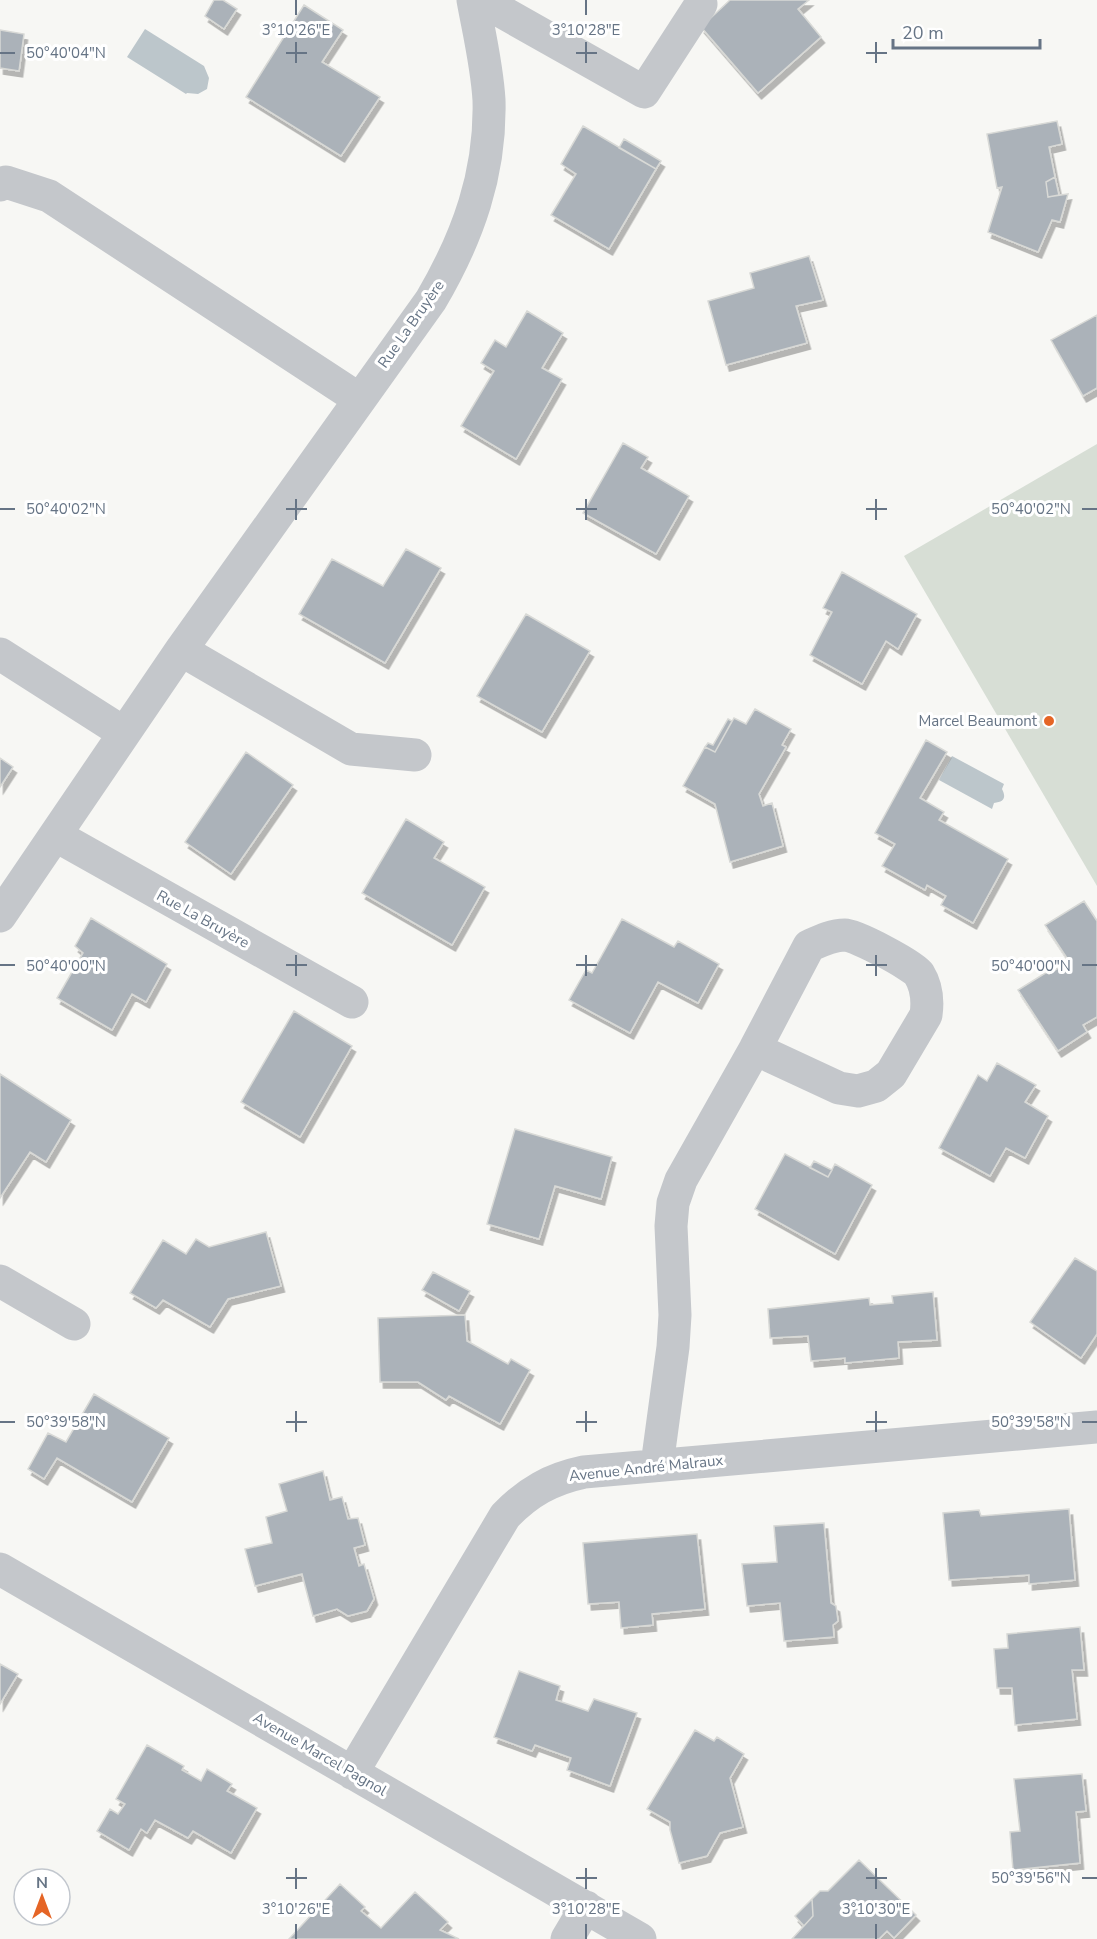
<svg xmlns="http://www.w3.org/2000/svg" width="1097" height="1939" font-family="'Nunito Sans',sans-serif">
	<style>
		.garden { fill: #d7ded5 }
		.water { fill: #bcc6cb }
		.building { fill: #abb2b9; stroke: #d8d9d6; stroke-width: 1.5; filter: url(#shadow) }
		.lines { fill: none; stroke-linecap: round; stroke-linejoin: round }
		.minor { stroke: #c4c7cb; stroke-width: 33 }
		.ticks { fill: none; stroke: #667485; stroke-width: 2 }
		.poi-dot { fill: #e56526; stroke: #fff; stroke-width: 2 }
		.labels { text-anchor: middle; dominant-baseline: central; stroke-width: 6; stroke-linejoin: round; paint-order: stroke }
		.street-label { font-size: 15px; fill: #667485; stroke: #fff }
		.poi-label { font-size: 15px; fill: #667485; stroke: #fff; text-anchor: end }
		.ticks-label { font-size: 15px; text-anchor: middle; fill: #667485; stroke: #fff; stroke-width: 6; stroke-linejoin: round; paint-order: stroke }
	</style>
	<defs>
		<filter id="shadow"><feDropShadow dx="3.5" dy="6" stdDeviation="0" flood-color="#0004"/></filter>
	</defs>
	<rect width="100%" height="100%" fill="#f7f7f4"/>
	<path class="garden" d="M 1097,444 L 1097,886 L 904,556 Z"/>
	<path class="water" d="M 145,29 L 204,66 L 209,78 L 207,89 L 198,94 L 187,93 L 186,94 L 127,57 Z
		M 952,756 L 1004,784 L 1002,789 C 1006,797 1005,802 994,803 L 992,809 L 939,780 Z"/>
	<path class="building" d="M 214,0 L 223,0 L 237,9 L 224,29 L 205,16 Z
		M 730,0 L 809,0 L 798,9 L 821,37 L 758,93 L 701,27 Z
		M 304,5 L 343,30 L 322,62 L 380,97 L 341,156 L 246,97 Z
		M 0,30 L 24,34 L 19,71 L 0,68 Z
		M 1057,121 L 1062,144 L 1049,147 L 1055,177 L 1046,182 L 1048,197 L 1068,194 L 1060,222 L 1052,220 L 1038,252 L 988,232 L 1002,187 L 997,188 L 987,134 Z
		M 583,126 L 656,169 L 609,249 L 551,215 L 576,174 L 561,164 Z
		M 624,139 L 661,161 L 656,169 L 619,148 Z
		M 1055,177 L 1059,195 L 1048,197 L 1046,182 Z
		M 809,256 L 823,300 L 796,306 L 807,343 L 726,365 L 708,301 L 754,288 L 750,273 Z
		M 527,311 L 563,333 L 542,368 L 562,379 L 516,459 L 461,426 L 494,371 L 481,363 L 495,340 L 506,347 Z
		M 1097,315 L 1097,388 L 1083,396 L 1051,340 Z
		M 623,443 L 648,457 L 641,468 L 689,496 L 656,554 L 583,513 Z
		M 406,549 L 441,568 L 385,663 L 299,614 L 332,559 L 383,586 Z
		M 842,572 L 917,614 L 898,649 L 886,641 L 862,684 L 810,655 L 832,612 L 823,608 Z
		M 526,614 L 590,651 L 542,732 L 477,696 Z
		M 755,709 L 791,729 L 782,745 L 786,747 L 759,794 L 763,806 L 772,803 L 783,846 L 730,862 L 715,804 L 683,786 L 705,747 L 715,752 L 734,718 L 746,724 Z
		M 728,719 L 732,721 L 715,752 L 705,747 L 708,743 L 713,745 Z
		M 926,740 L 947,752 L 920,798 L 944,812 L 939,820 L 1008,859 L 973,923 L 941,905 L 946,896 L 927,885 L 925,890 L 882,866 L 895,844 L 875,833 Z
		M 246,752 L 293,785 L 231,874 L 185,842 Z
		M 0,758 L 13,767 L 0,787 Z
		M 406,819 L 444,842 L 434,858 L 485,887 L 452,945 L 362,893 Z
		M 1084,901 L 1097,921 L 1097,1017 L 1083,1025 L 1087,1032 L 1058,1051 L 1018,990 L 1047,972 L 1049,974 L 1069,961 L 1045,925 Z
		M 91,918 L 167,964 L 146,1002 L 132,994 L 112,1030 L 57,998 L 83,953 L 75,946 Z
		M 622,919 L 674,947 L 678,941 L 719,964 L 698,1003 L 658,982 L 630,1033 L 569,1000 L 586,970 L 592,973 Z
		M 294,1011 L 352,1046 L 300,1137 L 241,1102 Z
		M 997,1063 L 1036,1085 L 1025,1102 L 1048,1116 L 1025,1158 L 1006,1148 L 990,1176 L 939,1148 L 978,1075 L 987,1081 Z
		M 0,1074 L 71,1120 L 46,1162 L 30,1152 L 0,1198 Z
		M 515,1129 L 612,1157 L 601,1199 L 555,1186 L 539,1239 L 487,1224 Z
		M 785,1154 L 828,1177 L 835,1164 L 872,1185 L 835,1254 L 755,1209 Z
		M 814,1161 L 832,1170 L 828,1177 L 810,1168 Z
		M 266,1232 L 281,1286 L 228,1299 L 210,1327 L 163,1300 L 156,1308 L 130,1293 L 163,1240 L 186,1254 L 196,1239 L 209,1247 Z
		M 1075,1258 L 1097,1271 L 1097,1334 L 1081,1358 L 1030,1322 Z
		M 433,1272 L 470,1291 L 459,1311 L 422,1290 Z
		M 933,1292 L 937,1340 L 898,1342 L 899,1358 L 845,1363 L 845,1358 L 811,1361 L 808,1336 L 770,1338 L 768,1309 L 869,1298 L 870,1305 L 893,1303 L 892,1296 Z
		M 465,1315 L 467,1341 L 508,1364 L 511,1359 L 530,1370 L 500,1424 L 449,1396 L 446,1400 L 418,1382 L 380,1382 L 378,1318 Z
		M 94,1394 L 169,1438 L 132,1502 L 57,1458 L 44,1479 L 28,1469 L 48,1433 L 66,1442 Z
		M 323,1471 L 330,1500 L 342,1497 L 348,1519 L 358,1518 L 365,1545 L 354,1548 L 359,1566 L 364,1564 L 374,1599 L 367,1611 L 348,1616 L 337,1609 L 313,1616 L 302,1574 L 255,1586 L 245,1549 L 272,1543 L 266,1517 L 287,1511 L 279,1484 Z
		M 1069,1509 L 1075,1580 L 1029,1584 L 1029,1575 L 949,1580 L 943,1513 L 979,1510 L 981,1516 Z
		M 824,1523 L 831,1603 L 836,1606 L 838,1621 L 833,1625 L 834,1637 L 784,1641 L 780,1603 L 747,1606 L 742,1564 L 777,1562 L 774,1526 Z
		M 697,1534 L 705,1609 L 652,1614 L 653,1625 L 621,1628 L 619,1602 L 588,1604 L 583,1543 Z
		M 1080,1627 L 1084,1670 L 1072,1670 L 1077,1719 L 1015,1725 L 1012,1688 L 997,1688 L 994,1649 L 1008,1648 L 1007,1634 Z
		M 0,1664 L 18,1674 L 0,1704 Z
		M 519,1671 L 560,1686 L 556,1700 L 588,1711 L 594,1699 L 637,1713 L 610,1786 L 567,1770 L 571,1758 L 535,1745 L 532,1751 L 494,1737 Z
		M 695,1730 L 714,1741 L 717,1737 L 744,1754 L 730,1778 L 743,1827 L 720,1833 L 707,1856 L 679,1863 L 670,1830 L 670,1822 L 647,1809 Z
		M 147,1745 L 184,1766 L 182,1770 L 201,1781 L 207,1769 L 232,1784 L 227,1791 L 257,1808 L 231,1853 L 193,1831 L 188,1838 L 155,1820 L 147,1833 L 141,1829 L 129,1850 L 97,1831 L 110,1809 L 118,1814 L 125,1804 L 116,1799 Z
		M 1082,1774 L 1086,1811 L 1076,1812 L 1080,1863 L 1013,1870 L 1010,1832 L 1020,1831 L 1014,1779 Z
		M 859,1860 L 916,1915 L 894,1938 L 887,1931 L 879,1939 L 792,1939 L 813,1916 L 812,1899 L 820,1891 L 828,1891 Z
		M 340,1884 L 365,1907 L 361,1911 L 381,1928 L 415,1892 L 448,1922 L 440,1930 L 459,1939 L 289,1939 Z
		M 812,1899 L 813,1916 L 804,1926 L 795,1916 Z"/>
	<g class="lines">
		<path class="minor" d="M 481,0 L 644,92 L 701,4
			M 0,185 L 6,182 L 49,196 L 359,399
			M 181,650 L 351,749 L 415,755
			M 0,654 L 124,733
			M 55,835 L 352,1002
			M 0,916 L 181,650 L 431,300 C 468,237 491,173 489,100 C 487,66 479,33 473,0
			M 0,1281 L 74,1324
			M 657,1465 L 673,1347 L 675,1315 L 671,1226 L 673,1203 L 681,1180 L 755,1049 L 809,946 C 820,941 832,935 845,935 C 856,935 914,966 919,974 C 927,987 928,1001 926,1015 L 891,1074 L 876,1086 L 858,1091 L 839,1088 L 755,1049
			M 0,1569 L 640,1939
			M 352,1773 L 505,1516 C 528,1492 551,1479 584,1472 L 1097,1427
			M 567,1939 L 586,1907"/>
	</g>
	<path class="ticks" d="M 296,0 L 296,15M 586,0 L 586,15M 296,42 L 296,63M 586,42 L 586,63M 876,42 L 876,63M 0,53 L 15,53M 286,53 L 307,53M 576,53 L 597,53M 866,53 L 887,53M 296,499 L 296,520M 586,499 L 586,520M 876,499 L 876,520M 0,509 L 15,509M 286,509 L 307,509M 576,509 L 597,509M 866,509 L 887,509M 1082,509 L 1097,509M 296,955 L 296,976M 586,955 L 586,976M 876,955 L 876,976M 0,965 L 15,965M 286,965 L 307,965M 576,965 L 597,965M 866,965 L 887,965M 1082,965 L 1097,965M 296,1411 L 296,1432M 586,1411 L 586,1432M 876,1411 L 876,1432M 0,1422 L 15,1422M 286,1422 L 307,1422M 576,1422 L 597,1422M 866,1422 L 887,1422M 1082,1422 L 1097,1422M 296,1868 L 296,1889M 586,1868 L 586,1889M 876,1868 L 876,1889M 286,1878 L 307,1878M 576,1878 L 597,1878M 866,1878 L 887,1878M 1082,1878 L 1097,1878M 296,1924 L 296,1939M 586,1924 L 586,1939M 876,1924 L 876,1939"/>
	<circle class="poi-dot" cx="1049" cy="721" r="6"/>
	<g class="labels">
		<g class="street-label">
			<text transform="translate(411 324) rotate(-55)">Rue La Bruyère</text>
			<text transform="translate(203 919) rotate(29)">Rue La Bruyère</text>
			<text transform="translate(646 1468) rotate(-6)">Avenue André Malraux</text>
			<text transform="translate(320 1754) rotate(30)">Avenue Marcel Pagnol</text>
		</g>
		<g class="poi-label">
			<text x="1037" y="721">Marcel Beaumont</text>
		</g>
	</g>
	<g class="ticks-label">
		<text x="296" y="35">3°10'26"E</text>
		<text x="586" y="35">3°10'28"E</text>
		<text x="66" y="58">50°40'04"N</text>
		<text x="66" y="514">50°40'02"N</text>
		<text x="1031" y="514">50°40'02"N</text>
		<text x="66" y="971">50°40'00"N</text>
		<text x="1031" y="971">50°40'00"N</text>
		<text x="66" y="1427">50°39'58"N</text>
		<text x="1031" y="1427">50°39'58"N</text>
		<text x="1031" y="1883">50°39'56"N</text>
		<text x="296" y="1914">3°10'26"E</text>
		<text x="586" y="1914">3°10'28"E</text>
		<text x="876" y="1914">3°10'30"E</text>
	</g>
	<g transform="translate(42 1897)"><circle r="28" fill="#ffffff" stroke="#c2c7ce" stroke-width="1.5"/>
	<path d="M0-4.5L10 22L0 15L-10 22Z" fill="#e56526"/>
	<text y="-9" font-size="16" font-weight="bold" text-anchor="middle" fill="#667485">N</text>
	</g>
	<path d="M893 39v9h147v-9" fill="none" stroke="#667485" stroke-width="3"/>
	<text x="902" y="39" font-size="18" fill="#667485" stroke="#ffffff" stroke-width="4.5" paint-order="stroke">20 m</text>
</svg>
